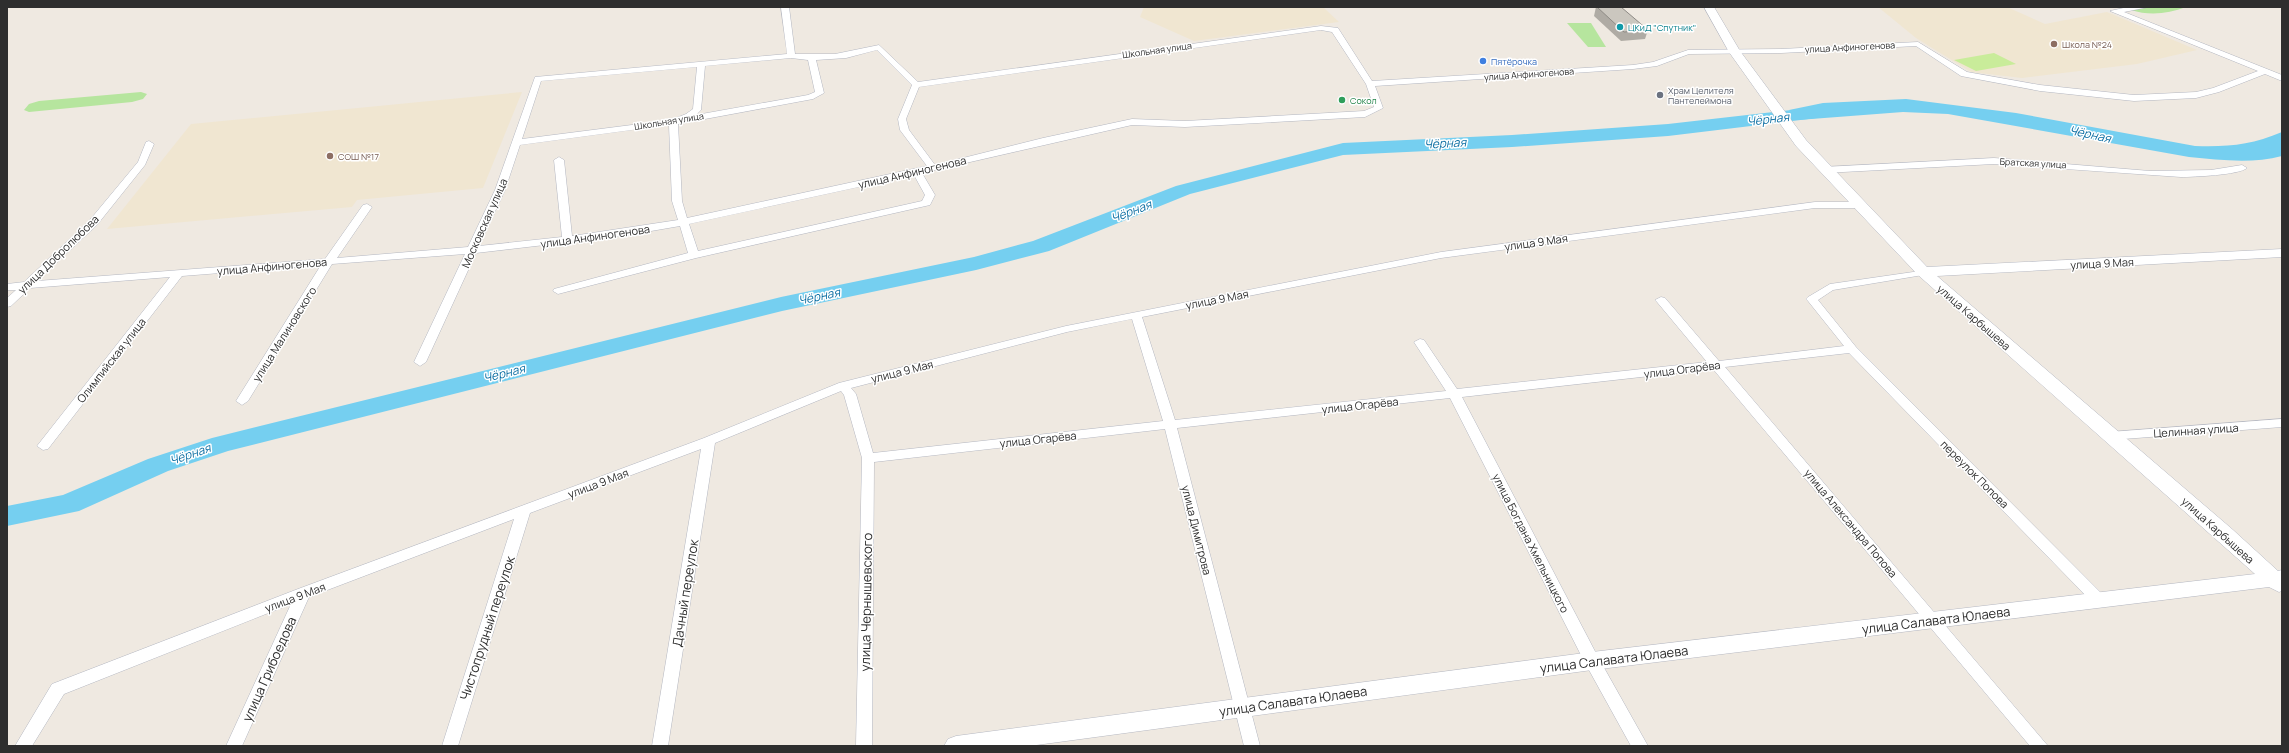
<svg xmlns="http://www.w3.org/2000/svg" width="2289" height="753" font-family="Manrope,sans-serif">
	<style>
		.education { fill: #f0e6d1 }
		.green { fill: #b6e59e }
		.pitch { fill: #c9ec9a }
		.water { fill: #75cff0 }
		.lines { fill: none; stroke-linecap: round; stroke-linejoin: round }
		.river { fill: #75cff0; fill-rule: evenodd }
		.street-casing { stroke: #b4b7c1; stroke-width: 1 }
		.secondary-casing { stroke: #b4b7c1; stroke-width: 1 }
		.street { fill: #fff; fill-rule: evenodd }
		.secondary { fill: #fff; fill-rule: evenodd }
		.wall { fill: #afaba4 }
		.building { fill: #cbc7bf; stroke: #8e8b86 }
		.culture-dot { fill: #0f9aa8; stroke: #fff; stroke-width: 1.5 }
		.education-dot { fill: #8d6e63; stroke: #fff; stroke-width: 1.5 }
		.shop-dot { fill: #3f7fe0; stroke: #fff; stroke-width: 1.5 }
		.worship-dot { fill: #6b7280; stroke: #fff; stroke-width: 1.5 }
		.leisure-dot { fill: #2e9e5b; stroke: #fff; stroke-width: 1.5 }
		.labels { text-anchor: middle; dominant-baseline: central; stroke-width: 3; stroke-linejoin: round; paint-order: stroke }
		.far-culture-label { font-size: 9px; fill: #0d838f; stroke: #fff; text-anchor: start }
		.far-education-label { font-size: 9px; fill: #785e54; stroke: #fff; text-anchor: start }
		.far-street-label { font-size: 9px; fill: #2e2e2e; stroke: #fff }
		.far-shop-label { font-size: 9px; fill: #366cbe; stroke: #fff; text-anchor: start }
		.far-worship-label { font-size: 9px; fill: #5b616d; stroke: #fff; text-anchor: start }
		.far-leisure-label { font-size: 9px; fill: #27864d; stroke: #fff; text-anchor: start }
		.street-label { font-size: 11px; fill: #2e2e2e; stroke: #fff }
		.water-label { font-size: 12px; font-style: italic; fill: #0d6fa3; stroke: #fff }
		.near-street-label { font-size: 13px; fill: #2e2e2e; stroke: #fff }
	</style>
	<rect width="100%" height="100%" fill="#efe9e1"/>
	<path class="education" d="M 1144,7 L 1323,7 L 1339,22 L 1194,41 L 1140,17 Z
		M 1878,7 L 2007,7 L 2045,24 L 2107,12 L 2197,50 L 2137,64 L 2022,78 L 1971,72 L 1916,38 Z
		M 522,92 L 483,188 L 357,200 L 352,207 L 107,229 L 191,124 Z"/>
	<path class="green" d="M 2130,7 L 2186,7 C 2168,14 2149,16 2131,10 Z
		M 1567,23 L 1591,23 L 1606,47 L 1588,47 Z
		M 141,92 L 147,94 L 143,99 L 132,102 L 29,112 L 24,110 L 29,104 L 39,101 Z"/>
	<path class="pitch" d="M 1994,53 L 2016,64 L 1976,71 L 1954,60 Z"/>
	<path class="water" d="M 1906,99 L 2016,113 L 2195,146 C 2229,147 2251,145 2282,132 L 2282,156 C 2252,164 2220,160 2189,157 L 1948,114 L 1903,112 L 1798,120 L 1789,110 L 1823,103 Z"/>
	<g class="lines">
		<path class="river" d="M 1827,106 L 1833,108 L 1836,112 L 1833,116 L 1668,136 L 1512,147 L 1343,155 L 1190,194 L 1049,251 L 976,270 L 782,311 L 228,451 L 168,471 L 79,511 L 7,526 L 7,506 L 63,495 L 148,459 L 212,438 L 781,297 L 974,257 L 1033,241 L 1176,186 L 1343,143 L 1512,135 L 1668,124 Z"/>
		<defs>
			<path id="street" d="M 781,7 L 789,7 L 795,54 L 835,54 L 879,45 L 918,82 L 1321,26 L 1338,28 L 1372,81 L 1633,65 L 1653,62 L 1688,50 L 1781,49 L 1918,42 L 1967,72 L 2040,85 L 2134,95 L 2196,92 L 2213,88 L 2258,71 L 2110,11 L 2128,7 L 2149,7 L 2124,12 L 2282,75 L 2282,81 L 2265,74 L 2219,92 L 2196,98 L 2134,101 L 2040,91 L 1961,76 L 1916,46 L 1781,53 L 1689,54 L 1657,66 L 1633,69 L 1375,86 L 1383,108 L 1365,117 L 1185,127 L 1132,125 L 922,173 L 935,195 L 930,205 L 696,258 L 558,294 L 553,291 L 554,289 L 688,253 L 680,226 L 622,236 L 476,253 L 426,362 L 420,366 L 414,362 L 465,254 L 332,264 L 248,401 L 242,405 L 236,401 L 321,265 L 182,276 L 48,449 L 43,450 L 37,446 L 170,277 L 30,288 L 11,306 L 7,307 L 7,298 L 16,290 L 7,290 L 7,284 L 24,282 L 89,221 L 138,162 L 146,142 L 149,141 L 154,144 L 145,165 L 97,225 L 37,281 L 325,259 L 363,205 L 367,204 L 372,207 L 337,258 L 468,247 L 495,190 L 535,77 L 787,54 ZM 1321,30 L 1332,32 L 1366,84 L 1374,107 L 1364,111 L 1185,121 L 1132,119 L 1043,138 L 935,165 L 909,130 L 906,119 L 919,87 ZM 877,50 L 912,85 L 898,119 L 900,130 L 927,166 L 687,218 L 682,201 L 678,124 L 813,99 L 824,93 L 816,60 L 846,58 ZM 791,58 L 808,60 L 815,92 L 808,95 L 696,115 L 701,110 L 705,66 ZM 697,67 L 693,109 L 686,114 L 671,120 L 522,139 L 541,81 ZM 669,125 L 672,201 L 678,220 L 572,236 L 564,160 L 559,157 L 554,160 L 562,237 L 479,246 L 505,190 L 520,145 ZM 914,175 L 925,195 L 922,201 L 698,251 L 689,224 Z
				M 1994,158 L 2150,171 L 2211,170 L 2242,165 L 2247,168 C 2239,175 2193,177 2181,177 L 1994,164 L 1824,173 L 1819,170 L 1824,167 Z
				M 1815,202 L 1858,202 L 1863,205 L 1858,208 L 1815,208 L 1441,258 L 1142,317 L 1175,420 L 1446,391 L 1414,342 L 1420,339 L 1424,340 L 1457,389 L 1707,362 L 1657,302 L 1655,300 L 1661,297 L 1665,298 L 1719,361 L 1844,346 L 1808,301 L 1806,299 L 1808,297 L 1830,284 L 1927,270 L 1928,272 L 1927,274 L 1923,275 L 1833,290 L 1818,300 L 1856,347 L 2103,595 L 2105,599 L 2103,603 L 2098,605 L 2093,603 L 1849,353 L 1725,367 L 2048,746 L 2030,746 L 1713,369 L 1462,397 L 1598,657 L 1648,746 L 1631,746 L 1584,661 L 1450,398 L 1177,428 L 1260,746 L 1244,746 L 1165,429 L 874,462 L 872,746 L 856,746 L 862,458 L 844,395 L 841,391 L 715,443 L 668,746 L 652,746 L 701,449 L 530,513 L 458,746 L 442,746 L 514,519 L 309,597 L 242,746 L 226,746 L 291,604 L 64,694 L 32,746 L 15,746 L 52,684 L 298,589 L 704,438 L 839,383 L 1066,326 L 1441,252 ZM 1132,319 L 1163,421 L 873,453 L 856,394 L 851,388 L 1067,332 Z
				M 2282,419 L 2282,427 L 2110,440 L 2104,436 L 2110,432 Z"/>
			<path id="secondary" d="M 1704,7 L 1714,7 L 1740,51 L 1806,140 L 1927,267 L 2282,249 L 2282,257 L 1937,276 L 2232,529 L 2278,571 L 2282,570 L 2282,591 L 2279,592 L 2269,587 L 1592,670 L 1029,746 L 944,746 L 948,739 L 956,736 L 1592,652 L 2255,574 L 1918,275 L 1796,146 L 1729,52 Z"/>
		</defs>
		<use href="#street" class="street-casing"/>
		<use href="#secondary" class="secondary-casing"/>
		<use href="#street" class="street"/>
		<use href="#secondary" class="secondary"/>
	</g>
	<path class="wall" d="M 1596,7 L 1648,30 L 1645,39 L 1621,41 L 1594,16 Z"/>
	<path class="building" d="M 1597,7 L 1621,7 L 1648,30 L 1624,32 Z"/>
	<circle class="culture-dot" cx="1620" cy="27" r="4"/>
	<g class="education-dot">
		<circle cx="2054" cy="44" r="4"/>
		<circle cx="330" cy="156" r="4"/>
	</g>
	<circle class="shop-dot" cx="1483" cy="61" r="4"/>
	<circle class="worship-dot" cx="1660" cy="95" r="4"/>
	<circle class="leisure-dot" cx="1342" cy="100" r="4"/>
	<g class="labels">
		<g class="far-culture-label">
			<text x="1628" y="27">ЦКиД "Спутник"</text>
		</g>
		<g class="far-education-label">
			<text x="2062" y="44">Школа №24</text>
			<text x="338" y="156">СОШ №17</text>
		</g>
		<g class="far-street-label">
			<text transform="translate(1850 47) rotate(-3)">улица Анфиногенова</text>
			<text transform="translate(1157 50) rotate(-8)">Школьная улица</text>
			<text transform="translate(1529 74) rotate(-4)">улица Анфиногенова</text>
			<text transform="translate(669 121) rotate(-9)">Школьная улица</text>
			<text transform="translate(2033 163) rotate(3)">Братская улица</text>
		</g>
		<g class="far-shop-label">
			<text x="1491" y="61">Пятёрочка</text>
		</g>
		<g class="far-worship-label">
			<text x="1668" y="90">Храм Целителя<tspan x="1668" dy="10">Пантелеймона</tspan></text>
		</g>
		<g class="far-leisure-label">
			<text x="1350" y="100">Сокол</text>
		</g>
		<g class="street-label">
			<text transform="translate(912 172) rotate(-13)">улица Анфиногенова</text>
			<text transform="translate(484 223) rotate(-66)">Московская улица</text>
			<text transform="translate(595 236) rotate(-8)">улица Анфиногенова</text>
			<text transform="translate(1536 242) rotate(-8)">улица 9 Мая</text>
			<text transform="translate(58 254) rotate(-44)">улица Добролюбова</text>
			<text transform="translate(2102 263) rotate(-3)">улица 9 Мая</text>
			<text transform="translate(272 266) rotate(-5)">улица Анфиногенова</text>
			<text transform="translate(1217 299) rotate(-11)">улица 9 Мая</text>
			<text transform="translate(1974 317) rotate(41)">улица Карбышева</text>
			<text transform="translate(284 334) rotate(-58)">улица Малиновского</text>
			<text transform="translate(111 360) rotate(-52)">Олимпийская улица</text>
			<text transform="translate(1682 369) rotate(-7)">улица Огарёва</text>
			<text transform="translate(902 371) rotate(-14)">улица 9 Мая</text>
			<text transform="translate(1360 405) rotate(-6)">улица Огарёва</text>
			<text transform="translate(2196 430) rotate(-4)">Целинная улица</text>
			<text transform="translate(1038 439) rotate(-6)">улица Огарёва</text>
			<text transform="translate(1975 474) rotate(45)">переулок Попова</text>
			<text transform="translate(598 483) rotate(-21)">улица 9 Мая</text>
			<text transform="translate(1851 523) rotate(50)">улица Александра Попова</text>
			<text transform="translate(1197 530) rotate(76)">улица Димитрова</text>
			<text transform="translate(2218 530) rotate(42)">улица Карбышева</text>
			<text transform="translate(1531 543) rotate(63)">улица Богдана Хмельницкого</text>
			<text transform="translate(295 597) rotate(-21)">улица 9 Мая</text>
		</g>
		<g class="water-label">
			<text transform="translate(1768 119) rotate(-7)">Чёрная</text>
			<text transform="translate(2090 134) rotate(12)">Чёрная</text>
			<text transform="translate(1445 143) rotate(-3)">Чёрная</text>
			<text transform="translate(1131 211) rotate(-21)">Чёрная</text>
			<text transform="translate(819 296) rotate(-12)">Чёрная</text>
			<text transform="translate(504 373) rotate(-14)">Чёрная</text>
			<text transform="translate(190 454) rotate(-19)">Чёрная</text>
		</g>
		<g class="near-street-label">
			<text transform="translate(685 593) rotate(-81)">Дачный переулок</text>
			<text transform="translate(866 602) rotate(-89)">улица Чернышевского</text>
			<text transform="translate(1936 620) rotate(-7)">улица Салавата Юлаева</text>
			<text transform="translate(487 628) rotate(-72)">Чистопрудный переулок</text>
			<text transform="translate(1614 659) rotate(-7)">улица Салавата Юлаева</text>
			<text transform="translate(269 669) rotate(-66)">улица Грибоедова</text>
			<text transform="translate(1293 701) rotate(-8)">улица Салавата Юлаева</text>
		</g>
	</g>
	<rect width="2289" height="753" fill="none" stroke="#2e2e2e" stroke-width="16"/>
</svg>
